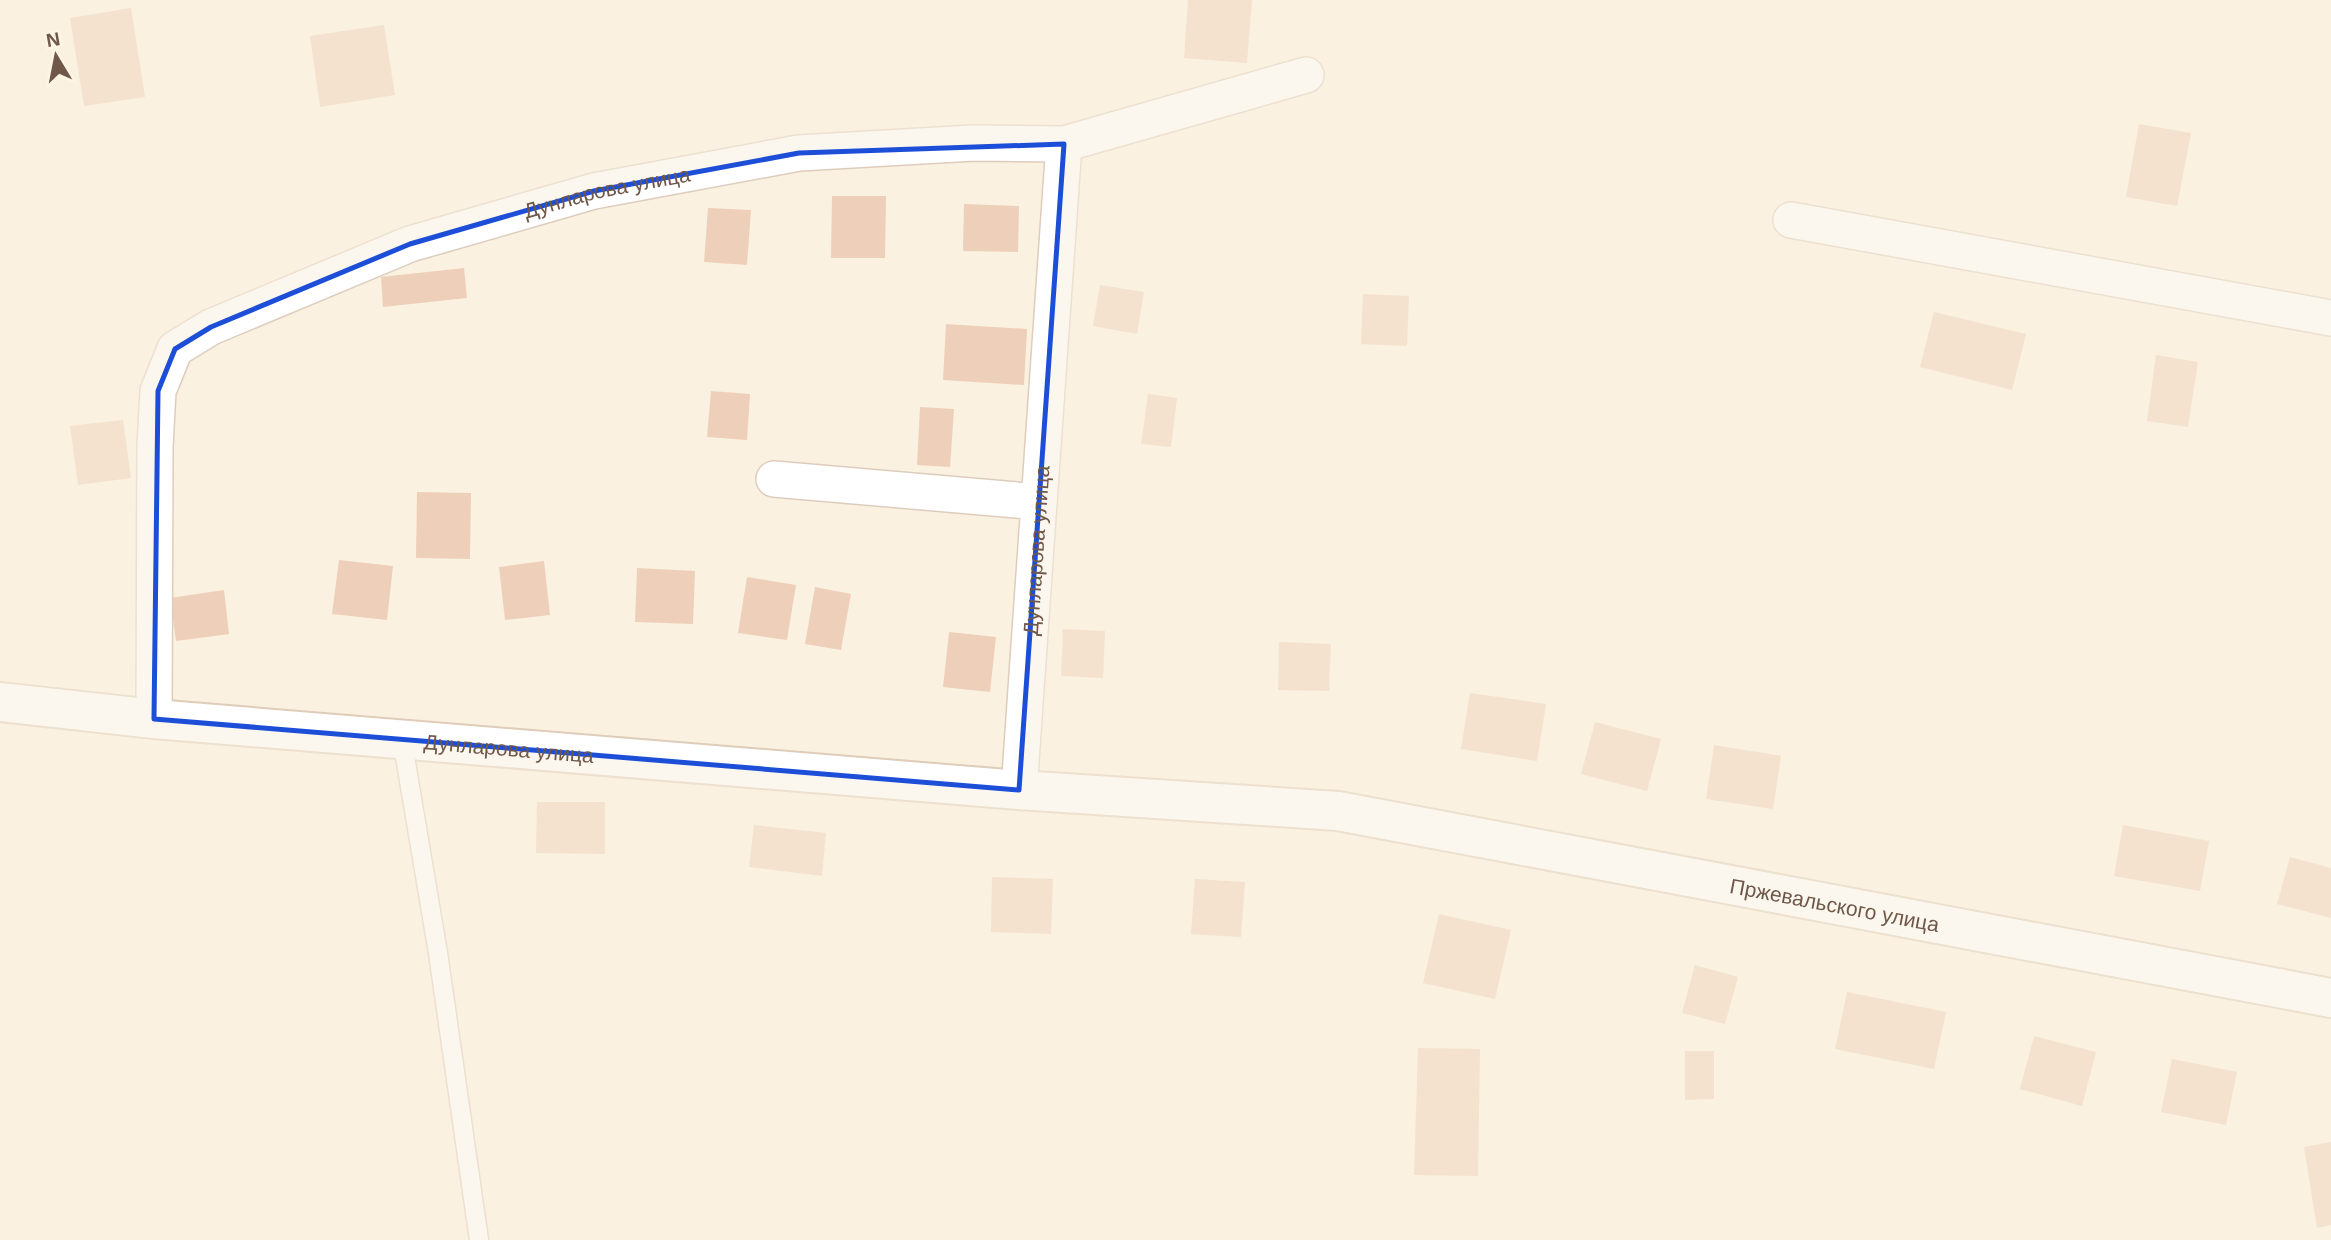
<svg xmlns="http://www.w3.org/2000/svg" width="2331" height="1240" font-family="Arial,sans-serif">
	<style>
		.building { fill: #eed0ba }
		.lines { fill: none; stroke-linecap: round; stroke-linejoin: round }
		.lane-casing { stroke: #decdbd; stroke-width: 21 }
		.street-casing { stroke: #decdbd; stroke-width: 38 }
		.secondary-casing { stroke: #dfccb9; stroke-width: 42 }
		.lane { stroke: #fff; stroke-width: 18 }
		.street { stroke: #fff; stroke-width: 35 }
		.secondary { stroke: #fff; stroke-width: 38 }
		.marked { fill: none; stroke: #1d4ed8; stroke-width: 5; stroke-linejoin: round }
		.labels { text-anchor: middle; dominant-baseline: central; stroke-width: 5; stroke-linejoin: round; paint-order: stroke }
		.street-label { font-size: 21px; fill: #6f5849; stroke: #fef5e6 }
	</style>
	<rect width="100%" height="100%" fill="#faf1e0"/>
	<path class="building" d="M 1188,0 L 1252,0 L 1247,63 L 1184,58 Z
		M 131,8 L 145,97 L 84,106 L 70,18 Z
		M 384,25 L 395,95 L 320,107 L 310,36 Z
		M 2139,124 L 2191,133 L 2177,206 L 2126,197 Z
		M 832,196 L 886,196 L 885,258 L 831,258 Z
		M 964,204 L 1019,206 L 1018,252 L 963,251 Z
		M 708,208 L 751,210 L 747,265 L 704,262 Z
		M 464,268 L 467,298 L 383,307 L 381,277 Z
		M 1100,285 L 1144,292 L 1137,334 L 1093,326 Z
		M 1363,294 L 1409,296 L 1407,346 L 1361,344 Z
		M 1934,312 L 2026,334 L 2012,390 L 1920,367 Z
		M 946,324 L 1027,329 L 1024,385 L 943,380 Z
		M 2156,355 L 2198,362 L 2188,427 L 2147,421 Z
		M 711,391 L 750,394 L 747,440 L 707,437 Z
		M 1148,394 L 1177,398 L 1171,447 L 1141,444 Z
		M 920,407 L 954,409 L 950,467 L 917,465 Z
		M 123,420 L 131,478 L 78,485 L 70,426 Z
		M 417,492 L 471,493 L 470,559 L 416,558 Z
		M 339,560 L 393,566 L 387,620 L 332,614 Z
		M 544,561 L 550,615 L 505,620 L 499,567 Z
		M 637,568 L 695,571 L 693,624 L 635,622 Z
		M 747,577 L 796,585 L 787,640 L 738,633 Z
		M 815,587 L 851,594 L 841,650 L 805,644 Z
		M 224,590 L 229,634 L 176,641 L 170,598 Z
		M 1063,629 L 1105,631 L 1103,678 L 1061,676 Z
		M 949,632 L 996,637 L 990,692 L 943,687 Z
		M 1279,642 L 1331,644 L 1329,691 L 1278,690 Z
		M 1470,693 L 1546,704 L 1537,761 L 1461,749 Z
		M 1595,722 L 1661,739 L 1647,791 L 1581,774 Z
		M 1714,745 L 1781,756 L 1773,809 L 1706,799 Z
		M 537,802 L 605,802 L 605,854 L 536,853 Z
		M 754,825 L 826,833 L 822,876 L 749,867 Z
		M 2123,825 L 2209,841 L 2200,891 L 2114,876 Z
		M 2290,857 L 2331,868 L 2331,918 L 2277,904 Z
		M 992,877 L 1053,879 L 1051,934 L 991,932 Z
		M 1195,879 L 1245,882 L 1241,937 L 1191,934 Z
		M 1439,914 L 1511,930 L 1495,999 L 1423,983 Z
		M 1695,965 L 1738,977 L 1725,1024 L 1682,1013 Z
		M 1847,992 L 1946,1012 L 1934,1069 L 1835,1049 Z
		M 2034,1036 L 2096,1052 L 2082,1106 L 2020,1089 Z
		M 1418,1048 L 1480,1049 L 1478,1176 L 1414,1175 Z
		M 1685,1051 L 1714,1051 L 1714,1099 L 1685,1100 Z
		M 2172,1059 L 2237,1072 L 2226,1125 L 2161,1112 Z
		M 2331,1142 L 2331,1225 L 2317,1228 L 2304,1147 Z"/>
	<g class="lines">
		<defs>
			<path id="lane" d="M 402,739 L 438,953 L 479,1240"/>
			<g id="street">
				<path d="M 1791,220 L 2331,318"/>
				<path d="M 774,479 L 1039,502"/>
				<path id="s1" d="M 154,719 L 155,447 L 158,391 L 175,349 L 211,327 L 410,244 L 594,191 L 799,153 L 974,143 L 1064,144 L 1306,75"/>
				<path id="s2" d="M 1019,790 L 1064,144"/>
			</g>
			<g id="secondary">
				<path id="s3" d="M 0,702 L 154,719 L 1019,790 L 1338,811 L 2331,998"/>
			</g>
		</defs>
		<use href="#lane" class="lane-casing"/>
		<use href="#street" class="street-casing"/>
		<use href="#secondary" class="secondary-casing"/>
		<use href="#lane" class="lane"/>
		<use href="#street" class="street"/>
		<use href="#secondary" class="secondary"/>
	</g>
	<path d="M0 0H2331V1240H0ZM 1064,144 L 1019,790 L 154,719 L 158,391 L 175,349 L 211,327 L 410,244 L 594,191 L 799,153 Z" fill="#faf1e0" fill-opacity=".55" fill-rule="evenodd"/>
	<path class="marked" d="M 1064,144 L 1019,790 L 154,719 L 158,391 L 175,349 L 211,327 L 410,244 L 594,191 L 799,153 Z"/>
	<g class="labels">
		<g class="street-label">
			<text stroke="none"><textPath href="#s1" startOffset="835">Дунларова улица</textPath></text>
			<text stroke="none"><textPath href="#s2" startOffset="240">Дунларова улица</textPath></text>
			<text stroke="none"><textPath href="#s3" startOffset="511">Дунларова улица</textPath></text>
			<text stroke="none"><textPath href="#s3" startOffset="1848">Пржевальского улица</textPath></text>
		</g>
	</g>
	<g transform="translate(56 56) rotate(350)" stroke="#fef5e6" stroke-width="5" paint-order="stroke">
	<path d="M0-5L12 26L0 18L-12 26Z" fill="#6f5849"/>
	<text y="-10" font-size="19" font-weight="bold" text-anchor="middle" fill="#6f5849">N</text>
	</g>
</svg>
